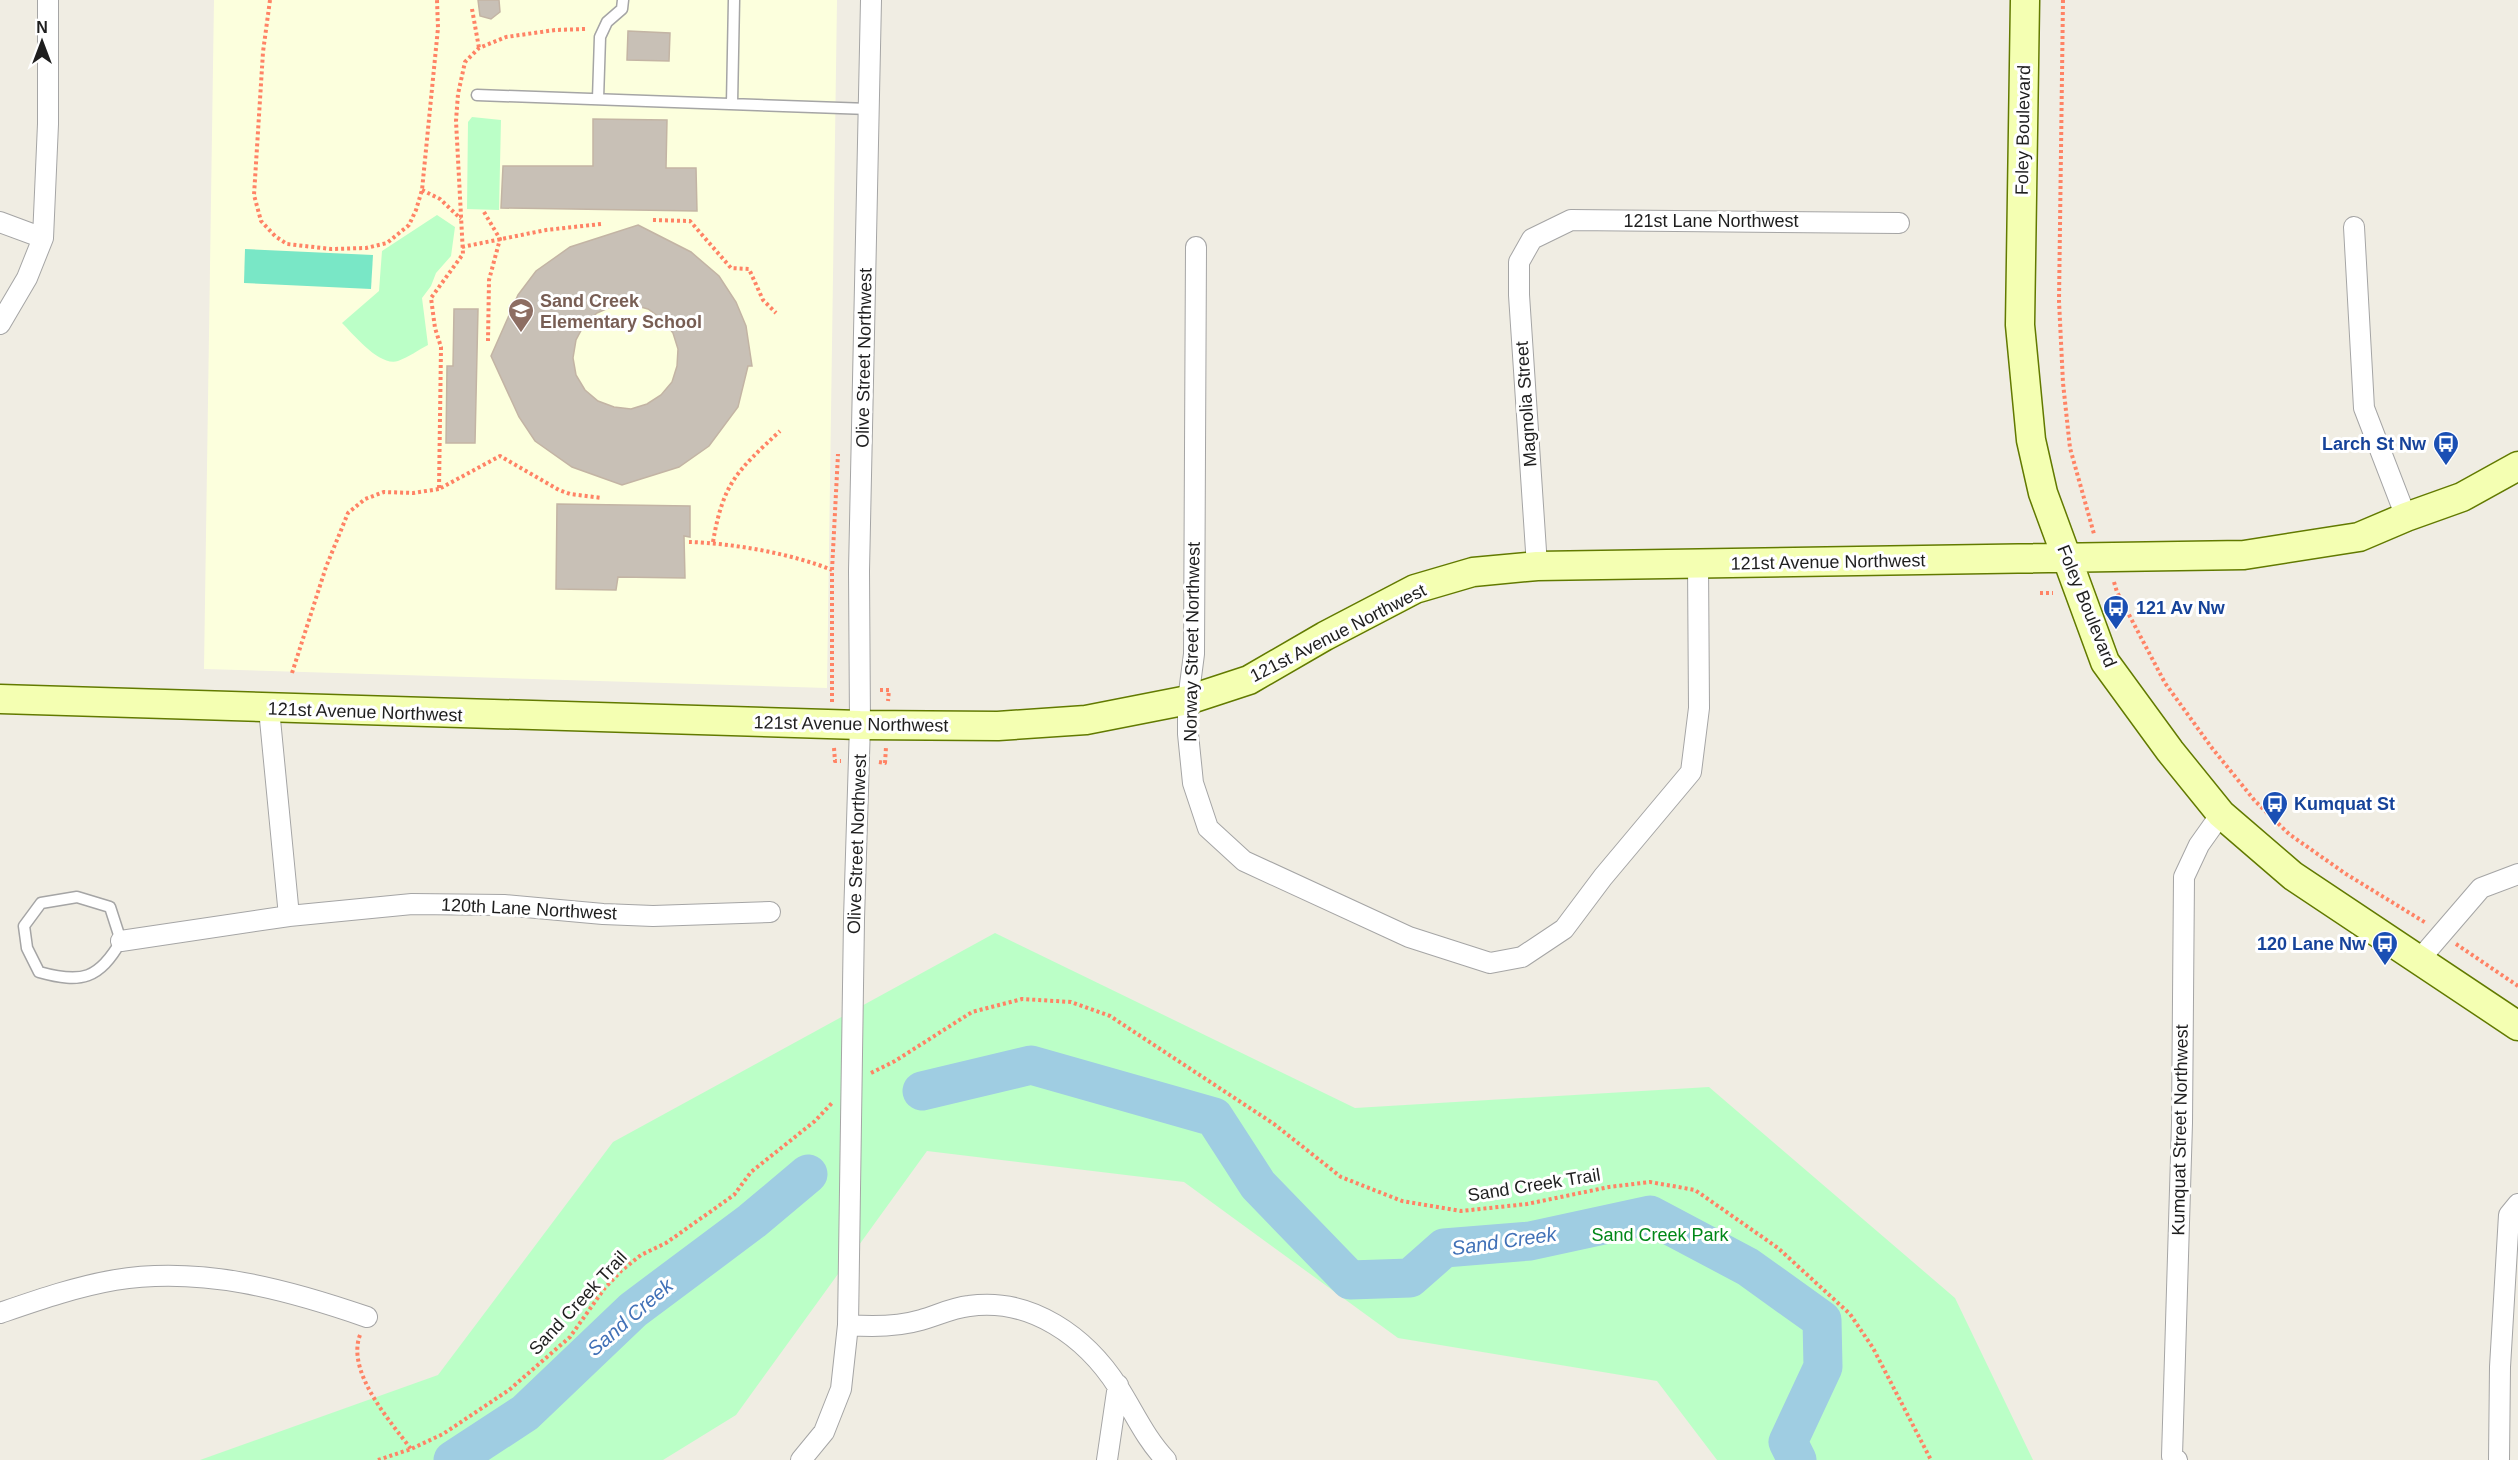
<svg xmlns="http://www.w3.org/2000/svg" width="2518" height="1460" font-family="Helvetica,sans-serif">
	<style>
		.education { fill: #fcffdd }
		.park { fill: #bbffc7 }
		.pitch { fill: #79e7c6 }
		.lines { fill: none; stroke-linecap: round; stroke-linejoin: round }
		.river { stroke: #9fcde2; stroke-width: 39 }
		.building { fill: #c8c0b6; stroke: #c3b4a4; stroke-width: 1.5; fill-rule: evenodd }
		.lane-casing { stroke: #a5a5a5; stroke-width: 13 }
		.street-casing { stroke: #a5a5a5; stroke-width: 22 }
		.secondary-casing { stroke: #627a00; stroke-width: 31 }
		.path { stroke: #ff8365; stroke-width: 4; stroke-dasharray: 3 3; stroke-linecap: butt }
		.lane { stroke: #fff; stroke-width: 10 }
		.street { stroke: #fff; stroke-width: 20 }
		.secondary { stroke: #f4ffb2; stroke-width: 28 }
		.labels { text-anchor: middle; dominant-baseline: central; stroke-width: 6; stroke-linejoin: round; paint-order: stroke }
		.street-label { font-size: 18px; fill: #1e1e1e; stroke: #fff }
		.education-label { font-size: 18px; font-weight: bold; fill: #785e54; stroke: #fff; text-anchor: start }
		.transit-label { font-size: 18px; font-weight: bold; fill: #164399; stroke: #fff; text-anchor: end }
		.park-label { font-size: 18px; fill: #018718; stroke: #fff }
		.water-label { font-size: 20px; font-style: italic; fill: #4171b7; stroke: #fff }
	</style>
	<rect width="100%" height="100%" fill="#f0ede3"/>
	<path class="education" d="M 214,0 L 837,0 L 827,688 L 204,669 Z"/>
	<path class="park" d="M 472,117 L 501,120 L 499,210 L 467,209 L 468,122 Z
		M 437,215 L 455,227 L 451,256 L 436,273 L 431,286 L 422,298 L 428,345 C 418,350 409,357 398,361 C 380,367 354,335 342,323 L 379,291 L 382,251 Z
		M 995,933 L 1355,1108 L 1709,1087 L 1955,1298 L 2033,1460 L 1717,1460 L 1657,1381 L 1398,1338 L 1184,1182 L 927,1151 L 736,1415 L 663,1460 L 200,1460 L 438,1375 L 613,1142 Z"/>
	<path class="pitch" d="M 245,249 L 373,255 L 371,289 L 244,283 Z"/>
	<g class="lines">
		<path class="river" d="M 922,1091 L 1031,1065 L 1214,1117 L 1258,1185 L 1350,1280 L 1410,1278 L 1444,1248 L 1530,1241 L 1650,1215 L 1748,1267 L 1822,1320 L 1823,1367 L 1788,1442 L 1797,1460
			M 453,1460 L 525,1413 L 633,1310 L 752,1221 L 808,1174"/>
	</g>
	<path class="building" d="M 478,0 L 499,0 L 500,12 L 491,19 L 480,16 Z
		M 628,31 L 670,33 L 669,61 L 627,60 Z
		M 593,119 L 667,120 L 666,168 L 696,168 L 697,211 L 501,208 L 503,166 L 593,166 Z
		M 638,225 L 691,252 L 719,276 L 736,302 L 746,326 L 752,366 L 748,366 L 738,407 L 709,446 L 679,467 L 622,485 L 572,467 L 535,441 L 519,417 L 491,356 L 518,295 L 536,271 L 570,247 ZM 630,304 L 648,309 L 662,319 L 673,333 L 678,349 L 677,366 L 672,382 L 661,395 L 647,404 L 631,409 L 614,407 L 598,401 L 585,390 L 576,375 L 573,358 L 576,340 L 584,325 L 597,313 L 613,306 Z
		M 454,309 L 478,309 L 475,443 L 446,443 L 447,366 L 453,366 Z
		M 557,504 L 690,506 L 690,537 L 684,536 L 685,578 L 618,577 L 616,590 L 556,589 Z"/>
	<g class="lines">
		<defs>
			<path id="lane" d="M 477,95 L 869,109
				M 598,99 L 600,37 L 607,22 L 622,9 L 623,0
				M 732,104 L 734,0
				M 77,897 L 110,907 L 121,941 C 99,979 82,984 39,972 L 27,948 L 24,926 L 41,903 Z"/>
			<path id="street" d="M 0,222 L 43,238
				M 2354,227 L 2364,408 L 2406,517
				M 1196,247 L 1194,654 L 1188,700 L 1188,734 L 1193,783 L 1208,828 L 1244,861 L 1409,937 L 1490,963 L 1522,957 L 1564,929 L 1603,877 L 1691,772 L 1699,708 L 1698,564
				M 0,324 L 27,278 L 43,238 L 48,124 L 48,0
				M 1537,566 L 1519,295 L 1519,262 L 1532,239 L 1571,220 L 1899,223
				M 269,709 L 289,916
				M 121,941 L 289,916 L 412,904 L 504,905 L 603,914 L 653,916 L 770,912
				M 2419,960 L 2481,888 L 2518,874
				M 0,1313 C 38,1300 75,1287 115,1280 C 201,1266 286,1289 367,1317
				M 848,1325 C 873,1327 897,1327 921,1320 C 938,1315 952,1308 969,1306 C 1031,1297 1086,1337 1118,1387 C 1134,1412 1145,1438 1166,1460
				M 801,1460 L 824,1432 L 841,1389 L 848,1325 L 854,919 L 860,725 L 859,571 L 871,0
				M 1107,1460 L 1118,1385
				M 2177,1460 L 2172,1456 L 2182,1123 L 2184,877 L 2199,845 L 2221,814
				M 2499,1460 L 2500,1367 L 2509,1215 L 2518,1204"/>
			<path id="secondary" d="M 2025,0 L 2020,325 L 2031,440 L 2043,493 L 2105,662 L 2170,751 L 2221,814 L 2293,876 L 2518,1026
				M 0,699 L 860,725 L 998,726 L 1086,720 L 1188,700 L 1249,680 L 1325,636 L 1415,589 L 1473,572 L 1537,566 L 2244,555 L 2359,537 L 2406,517 L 2462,497 L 2518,466"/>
		</defs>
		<use href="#lane" class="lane-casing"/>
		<use href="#street" class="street-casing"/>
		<use href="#secondary" class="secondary-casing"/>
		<path class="path" d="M 270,0 L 263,52 L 254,195 L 261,221 L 275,236 L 287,244 L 331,249 L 366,248 L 387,243 L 409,225 L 416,210 L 422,190 L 438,28 L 437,0
			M 2063,0 L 2059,301 L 2063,383 L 2070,448 L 2094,534
			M 472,9 L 479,48
			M 585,29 L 555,30 L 506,37 L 479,48 L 465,62 L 458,94 L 456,121 L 463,254 L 431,298 L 435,328 L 441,347 L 439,489 L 500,456 L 559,490 L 570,494 L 602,498
			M 422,190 L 440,199 L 461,219
			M 484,212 L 500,239 L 489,280 L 488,341
			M 653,220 L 690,221 L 731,268 L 749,269 L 763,300 L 776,313
			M 462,247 L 546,230 L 601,224
			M 689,542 C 732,543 793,554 832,570
			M 713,542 C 723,483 737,471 780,431
			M 2114,582 L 2117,592 L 2165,683 L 2212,748 L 2255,801 L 2289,834 L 2346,874 L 2426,923
			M 2040,593 L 2053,593
			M 292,673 L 326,567 L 348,513 L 365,499 L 384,492 L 413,493 L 439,489
			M 880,690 L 889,690 L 888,701
			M 832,702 L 832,570 L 838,454
			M 834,748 L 835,761 L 841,761
			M 879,762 L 885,763 L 886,747
			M 2456,944 L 2518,986
			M 871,1073 L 895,1061 L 972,1012 L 1022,999 L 1071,1002 L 1110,1016 L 1274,1124 L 1341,1177 L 1402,1201 L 1461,1211 L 1527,1204 L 1609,1187 L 1650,1182 L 1695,1190 L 1778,1248 L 1850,1314 L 1873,1348 L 1931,1460
			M 360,1335 C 346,1372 390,1421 411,1449
			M 378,1460 L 411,1449 L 443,1434 L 509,1390 L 570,1337 L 604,1289 L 621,1271 L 641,1255 L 666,1243 L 734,1195 L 751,1172 L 815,1121 L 832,1103"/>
		<use href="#lane" class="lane"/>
		<use href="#street" class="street"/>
		<use href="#secondary" class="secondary"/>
	</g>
	<defs>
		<symbol id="school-pin" viewBox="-11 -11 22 30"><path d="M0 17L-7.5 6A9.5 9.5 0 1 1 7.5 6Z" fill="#8d6e63" stroke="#fff"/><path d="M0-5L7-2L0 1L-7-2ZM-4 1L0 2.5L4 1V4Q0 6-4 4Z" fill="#fff"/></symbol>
		<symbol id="bus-pin" viewBox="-11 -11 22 30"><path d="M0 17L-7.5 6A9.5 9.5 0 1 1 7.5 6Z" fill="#1a4fb4" stroke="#fff"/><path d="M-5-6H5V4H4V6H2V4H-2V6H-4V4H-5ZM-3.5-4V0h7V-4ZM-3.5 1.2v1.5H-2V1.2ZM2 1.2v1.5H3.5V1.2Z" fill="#fff"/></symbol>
	</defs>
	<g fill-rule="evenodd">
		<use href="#school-pin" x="506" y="296" width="30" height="40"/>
		<use href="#bus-pin" x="2431" y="429" width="30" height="40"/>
		<use href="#bus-pin" x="2101" y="593" width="30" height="40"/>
		<use href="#bus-pin" x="2260" y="789" width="30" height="40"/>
		<use href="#bus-pin" x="2370" y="929" width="30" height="40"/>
	</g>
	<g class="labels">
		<g class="street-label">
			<text transform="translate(2023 130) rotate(-89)">Foley Boulevard</text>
			<text x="1711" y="221">121st Lane Northwest</text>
			<text transform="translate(864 358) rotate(-89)">Olive Street Northwest</text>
			<text transform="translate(1526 404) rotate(-94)">Magnolia Street</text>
			<text transform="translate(1828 562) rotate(-1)">121st Avenue Northwest</text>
			<text transform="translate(2087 606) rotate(68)">Foley Boulevard</text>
			<text transform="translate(1338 633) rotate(-27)">121st Avenue Northwest</text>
			<text transform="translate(1192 642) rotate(-89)">Norway Street Northwest</text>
			<text transform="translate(365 712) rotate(2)">121st Avenue Northwest</text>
			<text transform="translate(851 724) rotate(1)">121st Avenue Northwest</text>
			<text transform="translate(857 844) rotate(-88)">Olive Street Northwest</text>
			<text transform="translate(529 909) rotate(3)">120th Lane Northwest</text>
			<text transform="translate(2180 1130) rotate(-89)">Kumquat Street Northwest</text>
			<text transform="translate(1534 1185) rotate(-9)">Sand Creek Trail</text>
			<text transform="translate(578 1303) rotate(-47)">Sand Creek Trail</text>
		</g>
		<g class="education-label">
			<text x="540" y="301">Sand Creek<tspan x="540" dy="21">Elementary School</tspan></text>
		</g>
		<g class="transit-label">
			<text x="2426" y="444">Larch St Nw</text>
			<text x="2136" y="608" text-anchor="start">121 Av Nw</text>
			<text x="2294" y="804" text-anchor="start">Kumquat St</text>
			<text x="2366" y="944">120 Lane Nw</text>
		</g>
		<g class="park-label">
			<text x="1660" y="1235">Sand Creek Park</text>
		</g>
		<g class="water-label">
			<text transform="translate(1504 1241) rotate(-8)">Sand Creek</text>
			<text transform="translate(630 1317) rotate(-41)">Sand Creek</text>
		</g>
	</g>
	<g transform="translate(42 42)" stroke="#ffffff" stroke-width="4.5" paint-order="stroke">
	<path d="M0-4.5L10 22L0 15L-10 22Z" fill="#1e1e1e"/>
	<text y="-9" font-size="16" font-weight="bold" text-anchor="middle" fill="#1e1e1e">N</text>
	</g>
</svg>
